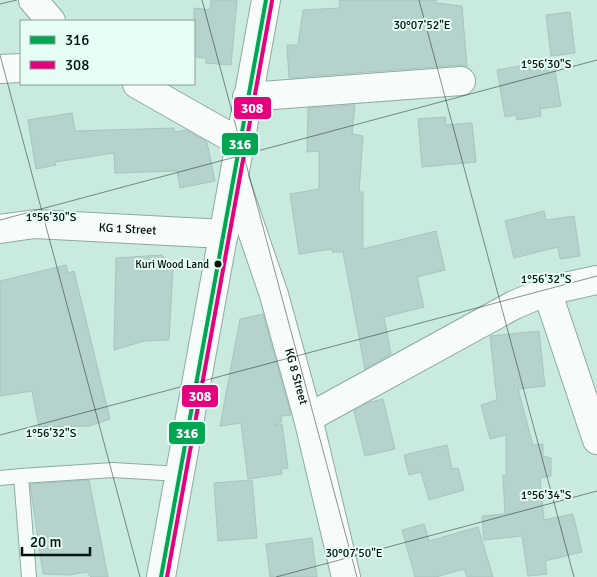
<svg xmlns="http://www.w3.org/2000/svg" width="597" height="577" font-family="Signika,sans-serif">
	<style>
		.building { fill: #b6d2cd; stroke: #a8c4bf }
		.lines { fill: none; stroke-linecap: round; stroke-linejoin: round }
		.lane-casing { stroke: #8faaa1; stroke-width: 16 }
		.street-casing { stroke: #8faaa1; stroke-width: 30 }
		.secondary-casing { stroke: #8faaa1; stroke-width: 30 }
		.lane { stroke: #f7fcfa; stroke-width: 14 }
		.street { stroke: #f7fcfa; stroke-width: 28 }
		.secondary { stroke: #f7fcfa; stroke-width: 28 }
		.bus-1-casing { stroke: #e5fdf4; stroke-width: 8 }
		.bus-2-casing { stroke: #e5fdf4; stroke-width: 8 }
		.bus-1 { stroke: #00a651; stroke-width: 4 }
		.bus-2 { stroke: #e5007d; stroke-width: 4 }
		.ticks { fill: none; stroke: #00130d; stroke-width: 1; stroke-opacity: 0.45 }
		.bus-dot { fill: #00130d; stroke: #e5fdf4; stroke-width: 2 }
		.labels { text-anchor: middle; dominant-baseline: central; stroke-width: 4; stroke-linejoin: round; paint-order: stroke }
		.bus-label { font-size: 11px; fill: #00130d; stroke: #e5fdf4; text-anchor: end }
		.street-label { font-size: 12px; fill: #00130d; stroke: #e5fdf4 }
		.ticks-label { font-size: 12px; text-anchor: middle; fill: #00130d; stroke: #e5fdf4; stroke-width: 4; stroke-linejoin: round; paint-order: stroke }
		.line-badge { stroke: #e5fdf4; stroke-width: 2 }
		.badge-label { font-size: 14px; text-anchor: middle; font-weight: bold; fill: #fff }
	</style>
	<rect width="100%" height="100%" fill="#c8eadf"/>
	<path class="building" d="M 211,0 L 237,0 L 231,65 L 206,63 L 206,58 L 194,57 L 194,8 L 210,10 Z
		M 339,0 L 436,0 L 436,3 L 462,6 L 467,67 L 460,65 L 289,78 L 287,45 L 298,45 L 303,10 L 340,8 Z
		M 570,12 L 575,53 L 551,56 L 546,15 Z
		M 553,60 L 561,106 L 540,109 L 541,116 L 517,120 L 516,115 L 505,117 L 497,70 Z
		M 355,105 L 352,134 L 363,136 L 359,192 L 363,192 L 363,249 L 436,231 L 445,270 L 417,277 L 424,307 L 384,317 L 391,354 L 365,369 L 343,252 L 332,252 L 332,249 L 299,254 L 290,194 L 319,189 L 319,151 L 307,152 L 308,108 Z
		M 72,113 L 75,131 L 174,128 L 174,132 L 186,130 L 207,142 L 215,181 L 180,188 L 177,171 L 115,173 L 114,153 L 55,162 L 56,165 L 36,169 L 28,120 Z
		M 445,117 L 446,125 L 472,123 L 476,162 L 422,167 L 418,119 Z
		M 544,211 L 546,220 L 574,216 L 580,256 L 560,259 L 558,247 L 514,258 L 505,221 Z
		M 162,255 L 173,268 L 169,340 L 144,341 L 114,350 L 116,258 Z
		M 66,265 L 68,273 L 74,271 L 110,419 L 89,426 L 39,427 L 32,391 L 0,396 L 0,281 Z
		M 263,314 L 291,415 L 281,416 L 282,421 L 274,426 L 282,424 L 288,468 L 281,469 L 282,474 L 248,479 L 241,423 L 220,426 L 240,319 Z
		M 539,331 L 545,386 L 518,389 L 533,445 L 543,444 L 543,456 L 551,458 L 551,476 L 540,478 L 544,520 L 573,514 L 582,552 L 545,561 L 547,574 L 528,576 L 522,536 L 484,540 L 482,516 L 505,514 L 503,475 L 506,476 L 506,435 L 490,439 L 481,405 L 497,400 L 490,336 Z
		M 383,399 L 395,449 L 365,456 L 354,411 L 367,403 Z
		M 447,445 L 452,469 L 458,468 L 464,490 L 429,500 L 421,472 L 409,475 L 404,455 Z
		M 89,480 L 108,577 L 91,577 L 87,572 L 69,575 L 43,574 L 30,484 Z
		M 252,480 L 257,538 L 218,541 L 214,483 Z
		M 424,524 L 429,541 L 478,527 L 493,577 L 467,577 L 464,569 L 436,577 L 415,577 L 402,530 Z
		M 312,538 L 317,577 L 270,577 L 266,544 Z"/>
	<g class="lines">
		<defs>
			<path id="lane" d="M 0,478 L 21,476
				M 29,577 L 21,476 L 113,470 L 180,474"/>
			<g id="street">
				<path d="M 33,0 L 51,21"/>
				<path d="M 0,69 L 21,68"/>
				<path d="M 137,84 L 239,142"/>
				<path d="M 247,97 L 461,81"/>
				<path id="s1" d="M 234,178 L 274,295 L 308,418 L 346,577"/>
				<path id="s2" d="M 0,229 L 35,224 L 224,234"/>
				<path d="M 547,291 L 597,440"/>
				<path d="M 308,418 L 514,305 L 547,291 L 597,280"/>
			</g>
			<path id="secondary" d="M 161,577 L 266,0"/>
		</defs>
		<use href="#lane" class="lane-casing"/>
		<use href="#street" class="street-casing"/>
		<use href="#secondary" class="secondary-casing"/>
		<use href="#lane" class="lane"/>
		<use href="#street" class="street"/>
		<use href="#secondary" class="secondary"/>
		<defs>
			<path id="bus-1" d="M 161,577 L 266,0"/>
			<path id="bus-2" d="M 167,577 L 272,1"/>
		</defs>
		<use href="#bus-1" class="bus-1-casing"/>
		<use href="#bus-2" class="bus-2-casing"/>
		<use href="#bus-1" class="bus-1"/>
		<use href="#bus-2" class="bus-2"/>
	</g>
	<path class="ticks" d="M 202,0 L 357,577M 419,0 L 574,577M 0,4 L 17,0M 0,55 L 140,577M 0,220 L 597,60M 0,435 L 597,276M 276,577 L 597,491"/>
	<circle class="bus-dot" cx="218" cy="264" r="4.5"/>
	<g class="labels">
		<g class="bus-label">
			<text x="209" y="264">Kuri Wood Land</text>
		</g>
		<g class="street-label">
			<text stroke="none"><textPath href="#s2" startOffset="128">KG 1 Street</textPath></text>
			<text stroke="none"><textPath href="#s1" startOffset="208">KG 8 Street</textPath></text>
		</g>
	</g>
	<g class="ticks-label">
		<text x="422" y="29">30°07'52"E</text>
		<text x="546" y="68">1°56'30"S</text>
		<text x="51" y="221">1°56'30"S</text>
		<text x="546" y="283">1°56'32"S</text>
		<text x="51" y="437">1°56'32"S</text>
		<text x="546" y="499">1°56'34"S</text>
		<text x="354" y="557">30°07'50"E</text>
	</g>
	<g class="line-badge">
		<rect x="233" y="96" width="39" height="24" rx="5" fill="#e5007d"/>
		<rect x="221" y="132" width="38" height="24" rx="5" fill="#00a651"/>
		<rect x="181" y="384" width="38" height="24" rx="5" fill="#e5007d"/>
		<rect x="168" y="421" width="38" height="24" rx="5" fill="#00a651"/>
	</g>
	<g class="badge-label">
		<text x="252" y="113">308</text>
		<text x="240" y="149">316</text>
		<text x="200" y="401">308</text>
		<text x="187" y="438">316</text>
	</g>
	<rect x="20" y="20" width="175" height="65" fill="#e5fdf4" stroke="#899f98"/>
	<rect x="30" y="36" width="25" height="8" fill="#00a651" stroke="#899f98"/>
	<text x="65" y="45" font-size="15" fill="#00130d">316</text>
	<rect x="30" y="61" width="25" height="8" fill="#e5007d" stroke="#899f98"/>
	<text x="65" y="70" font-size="15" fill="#00130d">308</text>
	<path d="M22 547v8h68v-8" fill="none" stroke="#00130d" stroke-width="2.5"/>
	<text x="30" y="547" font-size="15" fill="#00130d" stroke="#e5fdf4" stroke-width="4" paint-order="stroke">20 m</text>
</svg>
